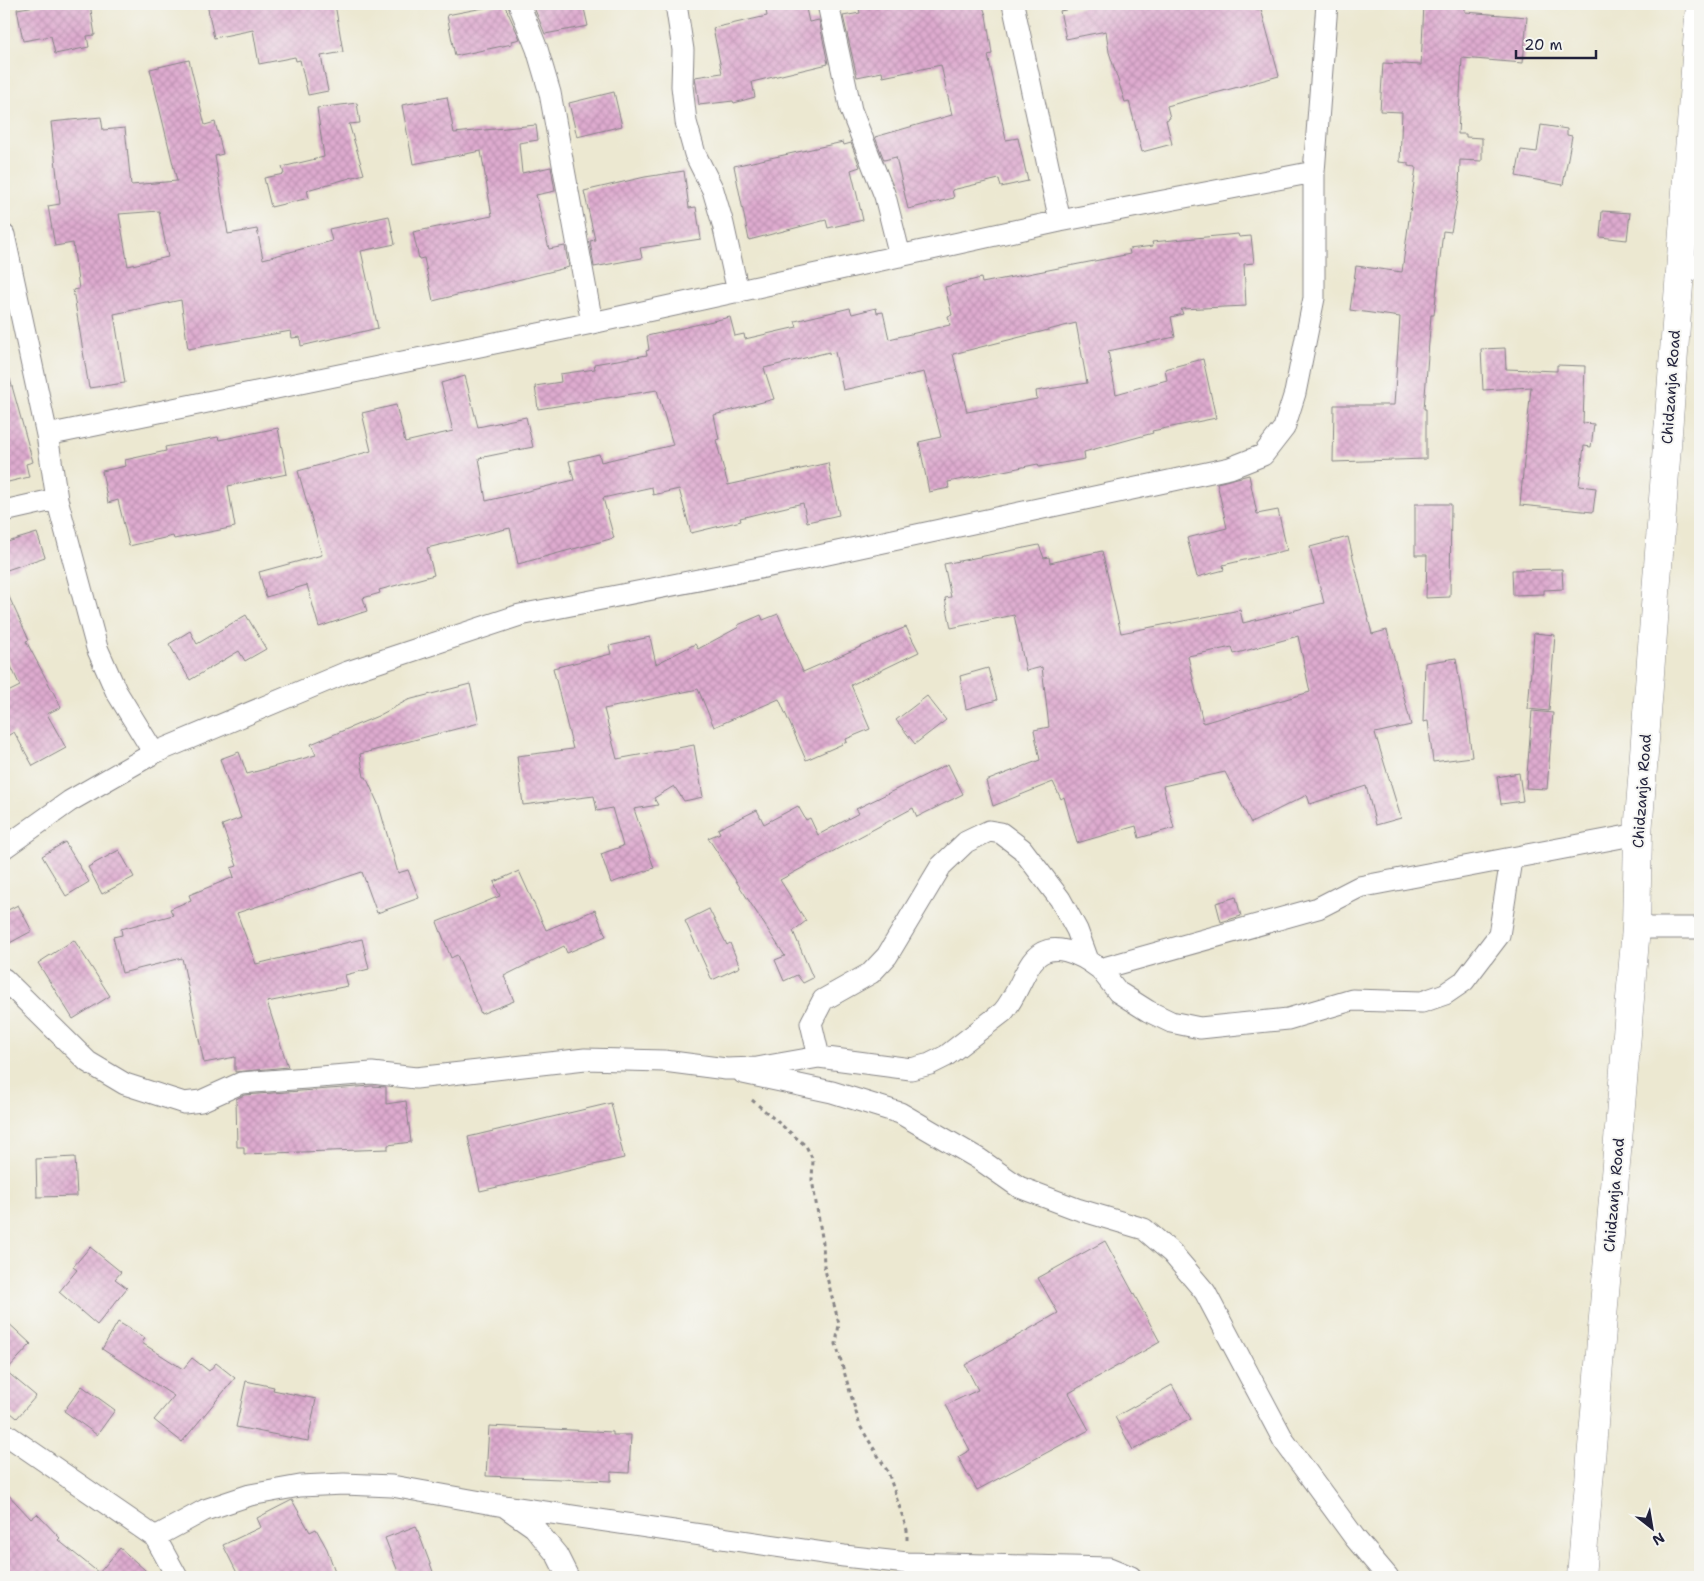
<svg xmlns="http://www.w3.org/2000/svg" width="1704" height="1581" font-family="'Shantell Sans',sans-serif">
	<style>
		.building { fill: url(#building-cross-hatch); fill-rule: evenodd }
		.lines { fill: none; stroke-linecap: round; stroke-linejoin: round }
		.street-casing { stroke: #878586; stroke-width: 23 }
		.secondary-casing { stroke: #878586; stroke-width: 29 }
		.path { stroke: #878586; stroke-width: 3; stroke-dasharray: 4 4; stroke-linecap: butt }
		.street { stroke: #fff; stroke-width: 21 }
		.secondary { stroke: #fff; stroke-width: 28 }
		.labels { text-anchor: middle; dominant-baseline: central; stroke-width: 4; stroke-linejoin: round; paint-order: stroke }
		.street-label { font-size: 15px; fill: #22223b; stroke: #f6f6f2 }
	</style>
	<defs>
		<pattern id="building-cross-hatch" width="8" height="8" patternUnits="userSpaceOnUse" patternTransform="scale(1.25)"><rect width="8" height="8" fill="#deabcf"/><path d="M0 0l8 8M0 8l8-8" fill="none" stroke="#be93b3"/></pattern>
	</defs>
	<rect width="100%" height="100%" fill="#f6f6f2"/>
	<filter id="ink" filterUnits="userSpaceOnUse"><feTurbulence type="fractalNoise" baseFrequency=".02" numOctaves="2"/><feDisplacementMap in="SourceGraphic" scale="10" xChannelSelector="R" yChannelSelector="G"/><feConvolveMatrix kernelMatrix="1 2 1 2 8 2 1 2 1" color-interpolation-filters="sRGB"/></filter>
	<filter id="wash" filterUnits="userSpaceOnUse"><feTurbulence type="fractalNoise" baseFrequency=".0096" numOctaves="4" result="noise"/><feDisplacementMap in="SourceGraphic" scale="20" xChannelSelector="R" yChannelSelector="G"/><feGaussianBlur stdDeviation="1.12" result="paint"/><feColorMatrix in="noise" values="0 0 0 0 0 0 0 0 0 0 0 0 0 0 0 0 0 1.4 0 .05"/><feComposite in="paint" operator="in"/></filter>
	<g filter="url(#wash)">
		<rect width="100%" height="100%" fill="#ece8d1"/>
		<g id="blocks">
			<path class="building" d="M 48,4 L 90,4 L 95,35 L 87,36 L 89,47 L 55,54 L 51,36 L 23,41 L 17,9 Z
				M 207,4 L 335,4 L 343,52 L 321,56 L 328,91 L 308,95 L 300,60 L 296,61 L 295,57 L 259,64 L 253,30 L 214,38 Z
				M 504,4 L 520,39 L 512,41 L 512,44 L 455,56 L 447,15 Z
				M 539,4 L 583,4 L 588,26 L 545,34 L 533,5 Z
				M 765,4 L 805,4 L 809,22 L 819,20 L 828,64 L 752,82 L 755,97 L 734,103 L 733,101 L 699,105 L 695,77 L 722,73 L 713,28 L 767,16 Z
				M 858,4 L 982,4 L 986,15 L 992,54 L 988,55 L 1006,140 L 1018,138 L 1028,181 L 1001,187 L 999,179 L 952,190 L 954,198 L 908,209 L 896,157 L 884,160 L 875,137 L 952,115 L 941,65 L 883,77 L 882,72 L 857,77 L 843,16 L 860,13 Z
				M 1100,4 L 1197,4 L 1200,9 L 1261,9 L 1279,76 L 1167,106 L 1170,118 L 1166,120 L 1172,144 L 1142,152 L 1129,101 L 1125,102 L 1109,52 L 1106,31 L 1066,39 L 1060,11 Z
				M 1424,4 L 1465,4 L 1465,12 L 1527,17 L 1523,63 L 1462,58 L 1458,134 L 1466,134 L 1466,137 L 1482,138 L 1482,161 L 1460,160 L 1459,189 L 1451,232 L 1443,231 L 1434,315 L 1431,315 L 1424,409 L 1426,409 L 1426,459 L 1333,462 L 1334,405 L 1394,405 L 1400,317 L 1350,310 L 1356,266 L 1402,272 L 1416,167 L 1408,166 L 1408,163 L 1400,162 L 1402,112 L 1380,111 L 1383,63 L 1421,65 Z
				M 189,60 L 205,125 L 215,122 L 223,154 L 215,156 L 228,234 L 257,229 L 263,259 L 332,241 L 329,229 L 389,216 L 395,244 L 361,251 L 378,328 L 301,346 L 300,337 L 292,338 L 291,331 L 188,349 L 181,300 L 114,314 L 125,383 L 89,388 L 73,290 L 79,289 L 73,243 L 55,246 L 48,206 L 60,204 L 51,122 L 101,117 L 103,130 L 125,128 L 131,185 L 177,181 L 150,69 ZM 159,211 L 168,257 L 128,266 L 119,214 Z
				M 614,92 L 622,126 L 577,137 L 569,103 Z
				M 447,97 L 454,133 L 536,125 L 538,140 L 519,143 L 522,173 L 551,167 L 555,191 L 536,195 L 549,249 L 565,246 L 569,267 L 433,301 L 424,258 L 419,259 L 413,232 L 492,216 L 481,151 L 413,164 L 402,105 Z
				M 357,103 L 360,123 L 349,124 L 364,174 L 307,190 L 309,198 L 271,207 L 264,178 L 284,174 L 282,167 L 324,157 L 317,108 Z
				M 1541,125 L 1567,129 L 1567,135 L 1572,136 L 1563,185 L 1516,176 L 1521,150 L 1537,152 Z
				M 843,142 L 844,145 L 851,143 L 860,167 L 851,170 L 863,220 L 828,228 L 826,220 L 749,240 L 734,166 Z
				M 684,171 L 689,208 L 696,207 L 701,239 L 640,248 L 642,258 L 594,267 L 590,241 L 595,240 L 584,191 L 645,177 Z
				M 1602,211 L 1630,213 L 1627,240 L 1600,237 Z
				M 1238,234 L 1239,237 L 1251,236 L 1254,263 L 1244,264 L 1246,306 L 1181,309 L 1183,314 L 1171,317 L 1175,337 L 1108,351 L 1116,394 L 1167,380 L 1165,369 L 1203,359 L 1216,418 L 1152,431 L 1153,433 L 1084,452 L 1085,459 L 1039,467 L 1038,464 L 948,482 L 949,488 L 929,492 L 919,442 L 941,437 L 924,372 L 843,390 L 835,352 L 829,354 L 829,352 L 764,368 L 774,399 L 714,415 L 719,439 L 716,440 L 728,485 L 828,463 L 839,515 L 807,522 L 803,503 L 740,518 L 741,521 L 691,533 L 679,489 L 653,495 L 652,487 L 603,498 L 614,538 L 518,564 L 510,528 L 427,548 L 434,575 L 379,590 L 380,593 L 363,598 L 367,611 L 319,627 L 307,585 L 266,597 L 259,572 L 322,555 L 298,471 L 371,451 L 362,413 L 396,405 L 405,442 L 453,431 L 441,383 L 465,376 L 478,427 L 526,417 L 533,447 L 479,458 L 486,501 L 574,480 L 569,461 L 599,454 L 601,462 L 673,445 L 657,390 L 538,409 L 535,386 L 561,382 L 560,374 L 595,369 L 594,364 L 647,355 L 646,351 L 649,350 L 647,336 L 730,317 L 735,336 L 744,334 L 745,339 L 797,327 L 795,321 L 850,308 L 852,314 L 876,308 L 877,313 L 883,312 L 889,339 L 950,325 L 948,316 L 952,315 L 945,287 L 981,278 L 982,283 L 1130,254 L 1129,249 L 1153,246 L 1152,242 ZM 1076,323 L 1087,383 L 1036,391 L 1037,399 L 967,412 L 953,354 Z
				M 1505,348 L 1506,369 L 1557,371 L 1557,365 L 1585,366 L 1583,423 L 1594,424 L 1591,447 L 1584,446 L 1579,486 L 1596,488 L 1593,512 L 1520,505 L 1531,387 L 1483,390 L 1481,349 Z
				M 10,379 L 33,462 L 26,464 L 29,477 L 4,483 L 4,380 Z
				M 278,428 L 287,474 L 228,486 L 235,527 L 174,539 L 173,536 L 129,546 L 118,500 L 108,503 L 102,471 L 126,466 L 125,460 L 166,451 L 165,447 L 218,437 L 219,440 Z
				M 1249,475 L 1257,514 L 1278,510 L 1287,550 L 1223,565 L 1224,570 L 1197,577 L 1187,538 L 1227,528 L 1217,483 Z
				M 1415,504 L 1451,504 L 1450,597 L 1426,598 L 1427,555 L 1415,555 Z
				M 37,533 L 45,557 L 4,571 L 4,543 Z
				M 1348,537 L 1372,634 L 1387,630 L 1411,725 L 1375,733 L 1401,818 L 1376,825 L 1366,786 L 1310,804 L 1307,795 L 1251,823 L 1225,772 L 1163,786 L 1174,828 L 1139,838 L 1136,826 L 1077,843 L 1064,797 L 1061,799 L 1053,782 L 993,806 L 986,781 L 1040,760 L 1034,730 L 1049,727 L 1042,667 L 1026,671 L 1014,615 L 951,628 L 945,598 L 951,597 L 944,564 L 1039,545 L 1044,558 L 1049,557 L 1050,563 L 1102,551 L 1121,633 L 1240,610 L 1243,623 L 1324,603 L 1310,547 ZM 1298,636 L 1310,692 L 1203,723 L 1188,656 L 1232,647 L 1234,654 Z
				M 1562,569 L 1563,589 L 1544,590 L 1544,594 L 1513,595 L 1512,570 Z
				M 4,586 L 29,640 L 26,641 L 61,707 L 47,714 L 66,748 L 33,766 L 14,732 L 4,738 L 4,694 L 20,686 L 4,651 Z
				M 778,614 L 803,672 L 906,627 L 919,652 L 851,685 L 870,729 L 846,739 L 847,742 L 806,760 L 779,699 L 714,727 L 698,689 L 604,709 L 617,759 L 694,745 L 703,797 L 684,801 L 674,786 L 654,798 L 658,805 L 634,809 L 654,868 L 611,883 L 601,854 L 623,846 L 612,808 L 597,811 L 594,796 L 523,805 L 517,756 L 573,749 L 553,668 L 611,654 L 609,646 L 650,637 L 656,664 L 695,644 L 698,649 L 739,627 L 738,625 L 761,615 L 763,620 Z
				M 246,615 L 266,649 L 245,661 L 239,651 L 190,680 L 169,644 L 190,631 L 197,644 Z
				M 1534,633 L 1555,635 L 1549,711 L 1528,709 Z
				M 1456,658 L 1464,711 L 1466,711 L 1472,757 L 1433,762 L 1428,721 L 1423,722 L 1425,663 Z
				M 988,668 L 997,700 L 966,709 L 960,676 Z
				M 470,684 L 479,723 L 360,754 L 364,777 L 366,777 L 379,806 L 398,873 L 408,870 L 419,898 L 377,913 L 362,872 L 237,913 L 256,964 L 362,939 L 369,969 L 345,975 L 348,986 L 267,1002 L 288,1067 L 235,1072 L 235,1057 L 204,1063 L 182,958 L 122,973 L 113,937 L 122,935 L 121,929 L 173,915 L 170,909 L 191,900 L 189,895 L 234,877 L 231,868 L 237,866 L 222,825 L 241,818 L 220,759 L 239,752 L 247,774 L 316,755 L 311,744 L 378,716 L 408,700 Z
				M 927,696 L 946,720 L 915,744 L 896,720 Z
				M 1532,711 L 1553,713 L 1547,789 L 1526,788 Z
				M 948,764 L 963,794 L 917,817 L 913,808 L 780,880 L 806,921 L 793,931 L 813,978 L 803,983 L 797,975 L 784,981 L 775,960 L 785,956 L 708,838 L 720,833 L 718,829 L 757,810 L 764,824 L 798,806 L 806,820 L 810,818 L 818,835 L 859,813 L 856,809 Z
				M 1519,773 L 1523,801 L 1501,804 L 1497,777 Z
				M 65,842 L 89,882 L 66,896 L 42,856 Z
				M 119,850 L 134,877 L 102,894 L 88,867 Z
				M 519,871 L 546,930 L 595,910 L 606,936 L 567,953 L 564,946 L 504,976 L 514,1001 L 481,1014 L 457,955 L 451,958 L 437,922 L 500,896 L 494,882 Z
				M 1236,897 L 1241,916 L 1221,922 L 1216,903 Z
				M 18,905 L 32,931 L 4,946 L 4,912 Z
				M 709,909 L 727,945 L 730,943 L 740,967 L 712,980 L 685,921 Z
				M 74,940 L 110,996 L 73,1019 L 38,963 Z
				M 372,1086 L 386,1087 L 386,1104 L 406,1101 L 411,1142 L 388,1145 L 388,1149 L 244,1154 L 244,1147 L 237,1147 L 236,1099 L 244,1095 Z
				M 611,1103 L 624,1158 L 480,1191 L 468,1137 Z
				M 75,1157 L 77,1196 L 37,1197 L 36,1159 Z
				M 1105,1241 L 1160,1342 L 1069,1393 L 1089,1430 L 977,1490 L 958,1457 L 970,1450 L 946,1405 L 978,1390 L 965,1365 L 1058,1313 L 1038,1278 Z
				M 90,1247 L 121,1272 L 115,1279 L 127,1288 L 97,1325 L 59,1292 L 77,1270 L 73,1267 Z
				M 4,1319 L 31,1344 L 6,1371 L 36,1396 L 17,1418 L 4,1407 Z
				M 118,1322 L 145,1338 L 142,1343 L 183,1369 L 192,1358 L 209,1371 L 216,1363 L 235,1378 L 182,1442 L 154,1420 L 174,1396 L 102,1349 Z
				M 246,1381 L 274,1387 L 273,1390 L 316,1399 L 308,1441 L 236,1427 Z
				M 1172,1385 L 1191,1419 L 1133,1450 L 1115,1417 Z
				M 82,1386 L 115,1410 L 97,1435 L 64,1411 Z
				M 489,1426 L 613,1432 L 613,1435 L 631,1435 L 629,1473 L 611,1472 L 611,1481 L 486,1476 Z
				M 4,1490 L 31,1519 L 37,1514 L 60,1538 L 58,1540 L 99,1573 L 120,1548 L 153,1577 L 4,1577 Z
				M 292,1500 L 310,1532 L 316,1529 L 327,1549 L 337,1577 L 239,1577 L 223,1545 L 261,1527 L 257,1518 Z
				M 416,1526 L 435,1577 L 400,1577 L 385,1538 Z"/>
		</g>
	</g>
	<g filter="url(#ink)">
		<use href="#blocks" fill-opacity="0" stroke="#878586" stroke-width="1"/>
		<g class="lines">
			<defs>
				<path id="street" d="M 519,4 L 537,49 L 550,93 L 592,323
					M 676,4 L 683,50 L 682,86 L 686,122 L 695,154 L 713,190 L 723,224 L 738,292
					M 828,4 L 851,110 L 885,196 L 900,256
					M 1013,4 L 1060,221
					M 4,235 L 47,435 L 57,499 L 97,648 L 116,691 L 154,753
					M 1679,277 L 1700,264
					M 47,435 L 592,323 L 1060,221 L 1314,172
					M 4,511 L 57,499
					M 4,848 L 70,801 L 154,753 L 345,673 L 520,615 L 795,561 L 1230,468 L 1263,455 L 1284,428 L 1295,393 L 1314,298 L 1314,172 L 1327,4
					M 1636,928 L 1700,928
					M 1100,969 L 1118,992 L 1148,1011 L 1171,1022 L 1200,1028 L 1288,1019 L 1352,1000 L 1422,1002 L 1445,994 L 1464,981 L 1499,935 L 1511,860
					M 4,979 L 88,1062 L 125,1084 L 184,1103 L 201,1101 L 241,1083 L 372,1073 L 416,1078 L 585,1059 L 664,1061 L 726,1069 L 757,1068 L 819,1057 L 911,1069 L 930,1064 L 946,1056 L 1003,1012 C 1016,997 1021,978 1032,962 C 1050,937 1082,955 1100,969 L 1318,908 L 1359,887 L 1638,834
					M 819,1057 L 811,1023 L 823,1000 L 871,973 L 887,956 L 941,866 L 966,842 L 989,831 L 1001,833 L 1022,849 L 1060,899 L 1077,930 L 1088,960
					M 743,1073 L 832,1092 L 900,1113 L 979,1159 L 1019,1187 L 1077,1209 L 1144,1229 L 1172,1253 L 1205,1292 L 1284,1441 L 1355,1538 L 1388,1577
					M 4,1433 L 155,1537 L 177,1577
					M 504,1506 L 844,1556 L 907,1563 L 1109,1568 L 1131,1577
					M 155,1537 L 205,1510 L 250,1495 L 300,1486 L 344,1484 L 392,1486 L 504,1506 L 534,1527 L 557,1555 L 568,1577"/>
				<path id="secondary" d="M 1581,1577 L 1636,928 L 1638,834 L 1700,4"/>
			</defs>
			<use href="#street" class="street-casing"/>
			<use href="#secondary" class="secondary-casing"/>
			<path class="path" d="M 752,1100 L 806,1146 L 813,1160 L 812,1180 L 823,1243 L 824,1266 L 839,1324 L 836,1344 L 860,1426 L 888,1472 L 907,1530 L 907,1540"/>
			<use href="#street" class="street"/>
			<use href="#secondary" class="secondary"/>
		</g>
	</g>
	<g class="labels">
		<g class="street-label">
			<text transform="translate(1671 387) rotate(-86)">Chidzanja Road</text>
			<text transform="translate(1642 791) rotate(-86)">Chidzanja Road</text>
			<text transform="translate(1614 1195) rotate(-85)">Chidzanja Road</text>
		</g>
	</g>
	<rect width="1704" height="1581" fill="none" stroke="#f6f6f2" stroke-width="20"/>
	<g transform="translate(1652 1528) rotate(149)" stroke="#f6f6f2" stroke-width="4" paint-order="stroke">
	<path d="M0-4L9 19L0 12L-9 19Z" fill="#22223b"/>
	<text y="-8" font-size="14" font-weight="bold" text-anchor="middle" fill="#22223b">N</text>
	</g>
	<path d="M1516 50v8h80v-8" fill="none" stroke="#22223b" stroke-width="2.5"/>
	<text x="1524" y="50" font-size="15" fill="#22223b" stroke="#f6f6f2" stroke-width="4" paint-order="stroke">20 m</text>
</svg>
